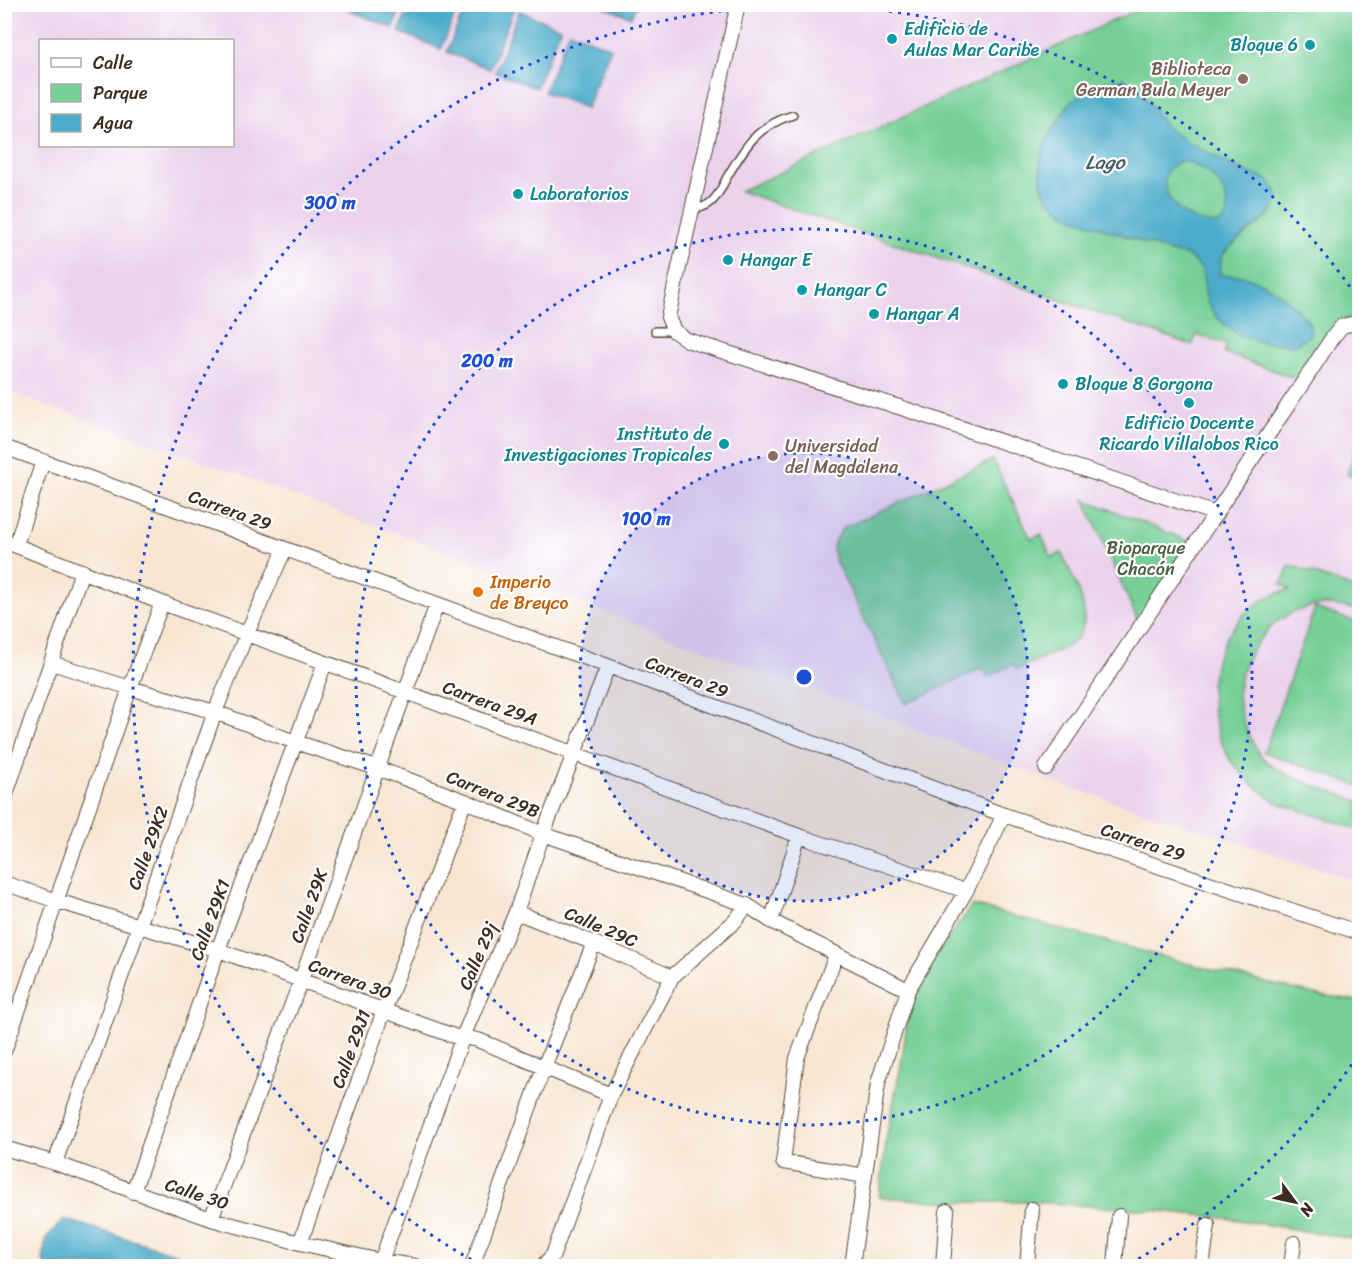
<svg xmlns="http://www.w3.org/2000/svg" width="1364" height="1271" font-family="Sriracha,sans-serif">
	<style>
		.built { fill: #ead1ec; fill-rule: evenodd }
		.green { fill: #75cf96; stroke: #587c5a; stroke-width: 1.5 }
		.water { fill: #4bacca; stroke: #436b74; stroke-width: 1.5; fill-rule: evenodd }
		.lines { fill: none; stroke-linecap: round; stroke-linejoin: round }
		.service-casing { stroke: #574639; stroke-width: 10 }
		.minor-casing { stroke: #574639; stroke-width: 16 }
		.service { stroke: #fff; stroke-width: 7 }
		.minor { stroke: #fff; stroke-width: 14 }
		.ring { fill: none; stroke: #1d4ed8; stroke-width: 3; stroke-dasharray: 3 6 }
		.culture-dot { fill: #0f9aa8; stroke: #fff; stroke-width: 2 }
		.education-dot { fill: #8d6e63; stroke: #fff; stroke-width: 2 }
		.food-dot { fill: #e8710a; stroke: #fff; stroke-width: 2 }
		.labels { text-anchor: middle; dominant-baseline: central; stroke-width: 4.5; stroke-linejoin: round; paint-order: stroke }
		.culture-label { font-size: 18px; fill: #0d838f; stroke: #fff; text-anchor: start }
		.education-label { font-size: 18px; fill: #785e54; stroke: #fff; text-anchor: end }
		.street-label { font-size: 18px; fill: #3b2a1e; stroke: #fff }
		.park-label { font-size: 18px; fill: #4c5c42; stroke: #fff }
		.food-label { font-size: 18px; fill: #c56008; stroke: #fff; text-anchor: start }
		.water-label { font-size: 20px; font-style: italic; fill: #415e63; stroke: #fff }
		.centre { fill: #1d4ed8; stroke: #fff; stroke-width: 3 }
		.ring-label { font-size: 18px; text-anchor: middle; font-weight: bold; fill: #1d4ed8; stroke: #fff; stroke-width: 4.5; stroke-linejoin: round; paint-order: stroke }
	</style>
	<rect width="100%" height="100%" fill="#fff"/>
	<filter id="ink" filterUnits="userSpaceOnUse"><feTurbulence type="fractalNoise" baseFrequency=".0167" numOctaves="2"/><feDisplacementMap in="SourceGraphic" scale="12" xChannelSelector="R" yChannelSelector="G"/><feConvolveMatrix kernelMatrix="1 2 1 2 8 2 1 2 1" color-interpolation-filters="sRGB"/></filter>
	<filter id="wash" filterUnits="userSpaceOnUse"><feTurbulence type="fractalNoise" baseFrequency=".008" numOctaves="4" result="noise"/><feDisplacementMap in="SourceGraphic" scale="24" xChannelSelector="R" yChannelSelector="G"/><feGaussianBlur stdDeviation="1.35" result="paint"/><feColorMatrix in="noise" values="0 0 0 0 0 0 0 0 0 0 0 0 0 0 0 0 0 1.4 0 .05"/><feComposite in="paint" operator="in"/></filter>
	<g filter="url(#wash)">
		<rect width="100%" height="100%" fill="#f8e6d3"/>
		<path class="built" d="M 5,5 L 1359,5 L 1359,882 L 1054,782 L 851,704 L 643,627 L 596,608 L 427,544 L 328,509 L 238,474 L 5,391 ZM 40,40 L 232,40 L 232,146 L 40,146 Z"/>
		<path class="green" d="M 1148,5 L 1359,5 L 1359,317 L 1344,320 L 1295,378 L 1224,353 L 1227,344 L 1197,335 L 1192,345 L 740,191 Z
			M 1359,438 L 1360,478 L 1359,478 L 1347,474 Z
			M 993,460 L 1031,539 L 1041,534 L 1051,557 L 1062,553 C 1074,582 1102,622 1068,646 C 1063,649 1056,651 1051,654 C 1039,659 1028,664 1017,670 L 1013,664 L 988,677 L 982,668 L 906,704 L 835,560 C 831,547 834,538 843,528 Z
			M 1084,499 L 1194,543 L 1139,623 Z
			M 1290,565 L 1359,590 L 1359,611 C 1316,596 1277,611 1253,649 C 1244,662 1239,676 1238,692 C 1238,704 1241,716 1246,727 C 1250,738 1255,750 1264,759 C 1282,778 1334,792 1359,801 L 1359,830 L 1276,802 L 1252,784 L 1230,760 L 1219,737 L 1213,712 L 1211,685 L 1216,660 L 1227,636 L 1244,614 L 1265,598 L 1290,589 L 1281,584 Z
			M 1315,608 L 1359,623 L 1359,786 L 1264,752 Z
			M 972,905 L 1212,970 L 1314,994 L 1359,1001 L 1359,1240 L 1233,1219 L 1161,1211 L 1037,1202 L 952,1202 L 879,1197 L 887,1134 L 901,1065 L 909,1008 L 918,980 Z"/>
		<path class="water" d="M 353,5 L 353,4 L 402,5 L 393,28 L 350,11 Z
			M 410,5 L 459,5 L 441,49 L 399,32 Z
			M 466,5 L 506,5 L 514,8 L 490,69 L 447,52 Z
			M 600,5 L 636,5 L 631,17 Z
			M 519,11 L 561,28 L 536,88 L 495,72 Z
			M 569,31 L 611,48 L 586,108 L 544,92 Z
			M 1124,79 L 1137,87 L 1167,128 L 1188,142 L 1242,171 L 1263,177 L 1272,184 L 1278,197 C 1277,201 1276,206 1273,210 C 1261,227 1236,237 1223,255 C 1220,260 1220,268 1219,274 C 1226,276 1234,275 1242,276 C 1273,283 1289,301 1310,323 L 1310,336 L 1294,345 L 1268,343 L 1240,336 L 1216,317 L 1207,302 L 1202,269 L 1188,256 L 1171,252 L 1071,217 L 1048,200 L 1041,183 L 1040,160 L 1049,135 L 1069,104 L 1090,87 L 1110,81 ZM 1186,161 C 1205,169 1225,182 1227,204 C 1229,213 1226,220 1218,224 C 1203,224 1187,218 1176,207 C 1160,191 1160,163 1186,161 Z
			M 64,1219 L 216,1266 L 47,1266 L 43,1261 L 46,1238 Z"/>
	</g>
	<g filter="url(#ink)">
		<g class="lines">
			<defs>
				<path id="service" d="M 693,210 C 699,208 705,207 710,203 C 718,197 722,187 726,179 C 744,148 756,126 793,115
					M 655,331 L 674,331"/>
				<path id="minor" d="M 738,4 L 668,317 L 674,331 L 687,340 L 902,408 L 1216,514
					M 4,447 L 608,666 L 1004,815 L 1360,933
					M 4,541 L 162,603 L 799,836 L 966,891
					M 16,545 L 43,461
					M 52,663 L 130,688 L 215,712 L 295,742 L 377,768 L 465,801 L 543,834 L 747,905 L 771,921 L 908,990
					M 1046,768 L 1304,381 L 1332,338 L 1342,326 L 1360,322
					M 4,800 L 82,571
					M 4,883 L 57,901 L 218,950 L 462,1039 L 468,1038 L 478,1040 L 611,1095
					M 516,912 L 594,943 L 672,977
					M 771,921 L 799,836
					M 836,955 L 797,1058 L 783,1162 L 865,1176
					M 4,1052 L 130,688 L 162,603
					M 4,1148 L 55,1163 L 211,1219 L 300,1243 L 381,1261 L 415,1266
					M 55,1163 L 215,712 L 247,633 L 285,549
					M 133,1192 L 218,950 L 325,663
					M 211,1219 L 301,980 L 437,604
					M 300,1243 L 384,1011 L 465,801
					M 381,1261 L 462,1039 L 516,912 L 543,834 L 608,666
					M 472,1266 L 544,1067 L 594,943
					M 543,1266 L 553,1255 L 611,1095 L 672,977 L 735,921 L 747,905
					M 852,1266 L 878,1083 L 908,990 L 966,891 L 1004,815
					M 943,1266 L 947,1211
					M 1027,1266 L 1032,1209
					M 1115,1266 L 1119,1216
					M 1202,1266 L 1208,1225
					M 1291,1266 L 1294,1243"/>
			</defs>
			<use href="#service" class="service-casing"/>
			<use href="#minor" class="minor-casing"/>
			<use href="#service" class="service"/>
			<use href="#minor" class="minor"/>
		</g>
	</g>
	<circle cx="804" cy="677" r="224" fill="#1d4ed8" fill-opacity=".12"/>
	<g class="ring">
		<circle cx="804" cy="677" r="224"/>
		<circle cx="804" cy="677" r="448"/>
		<path d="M1357 1057A671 671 0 0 1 1129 1264M479 1264A671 671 0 1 1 1357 297"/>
	</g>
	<g class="culture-dot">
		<circle cx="892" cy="39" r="6"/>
		<circle cx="1310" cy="45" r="6"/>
		<circle cx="518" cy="194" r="6"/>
		<circle cx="728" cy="260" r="6"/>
		<circle cx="802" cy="290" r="6"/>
		<circle cx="874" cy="314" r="6"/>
		<circle cx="1063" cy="384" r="6"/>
		<circle cx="1189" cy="403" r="6"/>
		<circle cx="724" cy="444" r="6"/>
	</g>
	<g class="education-dot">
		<circle cx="1243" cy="79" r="6"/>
		<circle cx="773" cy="456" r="6"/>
	</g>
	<circle class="food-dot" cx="478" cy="592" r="6"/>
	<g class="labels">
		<g class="culture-label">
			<text x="904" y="29">Edificio de<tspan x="904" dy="21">Aulas Mar Caribe</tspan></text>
			<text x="1298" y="45" text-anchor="end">Bloque 6</text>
			<text x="530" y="194">Laboratorios</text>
			<text x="740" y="260">Hangar E</text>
			<text x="814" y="290">Hangar C</text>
			<text x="886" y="314">Hangar A</text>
			<text x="1075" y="384">Bloque 8 Gorgona</text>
			<text x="1189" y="423" text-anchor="middle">Edificio Docente<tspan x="1189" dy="21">Ricardo Villalobos Rico</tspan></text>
			<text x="712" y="434" text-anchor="end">Instituto de<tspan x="712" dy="21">Investigaciones Tropicales</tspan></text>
		</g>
		<g class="education-label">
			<text x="1231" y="69">Biblioteca<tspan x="1231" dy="21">German Bula Meyer</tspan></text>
			<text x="785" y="446" text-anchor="start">Universidad<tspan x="785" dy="21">del Magdalena</tspan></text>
		</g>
		<g class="street-label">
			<text transform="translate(230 510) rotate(20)">Carrera 29</text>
			<text transform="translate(687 677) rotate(21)">Carrera 29</text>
			<text transform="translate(490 703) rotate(20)">Carrera 29A</text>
			<text transform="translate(493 794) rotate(22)">Carrera 29B</text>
			<text transform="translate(1143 842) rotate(18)">Carrera 29</text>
			<text transform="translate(148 848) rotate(-70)">Calle 29K2</text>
			<text transform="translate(309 906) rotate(-70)">Calle 29K</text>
			<text transform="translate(210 920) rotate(-70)">Calle 29K1</text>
			<text transform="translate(601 927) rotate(23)">Calle 29C</text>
			<text transform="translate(478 956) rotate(-67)">Calle 29j</text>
			<text transform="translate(350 979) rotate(20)">Carrera 30</text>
			<text transform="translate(351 1049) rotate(-70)">Calle 29J1</text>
			<text transform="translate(197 1194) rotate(18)">Calle 30</text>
		</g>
		<g class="park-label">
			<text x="1146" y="548">Bioparque<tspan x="1146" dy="21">Chacón</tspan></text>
		</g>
		<g class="food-label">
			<text x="490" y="582">Imperio<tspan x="490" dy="21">de Breyco</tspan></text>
		</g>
		<g class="water-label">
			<text x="1105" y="162">Lago</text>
		</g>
	</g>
	<circle cx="804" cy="677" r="9" class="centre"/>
	<g class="ring-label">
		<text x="330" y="209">300 m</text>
		<text x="487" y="367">200 m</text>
		<text x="646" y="525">100 m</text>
	</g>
	<rect width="1364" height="1271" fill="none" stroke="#fff" stroke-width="24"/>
	<rect x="39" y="39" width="195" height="108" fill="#ffffff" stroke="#b1aaa5" stroke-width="1.5"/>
	<rect x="51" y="58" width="30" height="9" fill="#ffffff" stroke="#b1aaa5" stroke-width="1.5"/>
	<text x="93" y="69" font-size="18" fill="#3b2a1e">Calle</text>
	<rect x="51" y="84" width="30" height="18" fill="#75cf96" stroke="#b1aaa5" stroke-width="1.5"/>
	<text x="93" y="99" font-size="18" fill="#3b2a1e">Parque</text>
	<rect x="51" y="114" width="30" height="18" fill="#4bacca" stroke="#b1aaa5" stroke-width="1.5"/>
	<text x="93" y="129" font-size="18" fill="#3b2a1e">Agua</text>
	<g transform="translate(1295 1202) rotate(123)" stroke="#ffffff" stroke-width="4.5" paint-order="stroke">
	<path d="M0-4.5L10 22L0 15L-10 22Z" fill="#3b2a1e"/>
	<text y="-9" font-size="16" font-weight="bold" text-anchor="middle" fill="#3b2a1e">N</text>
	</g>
</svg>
